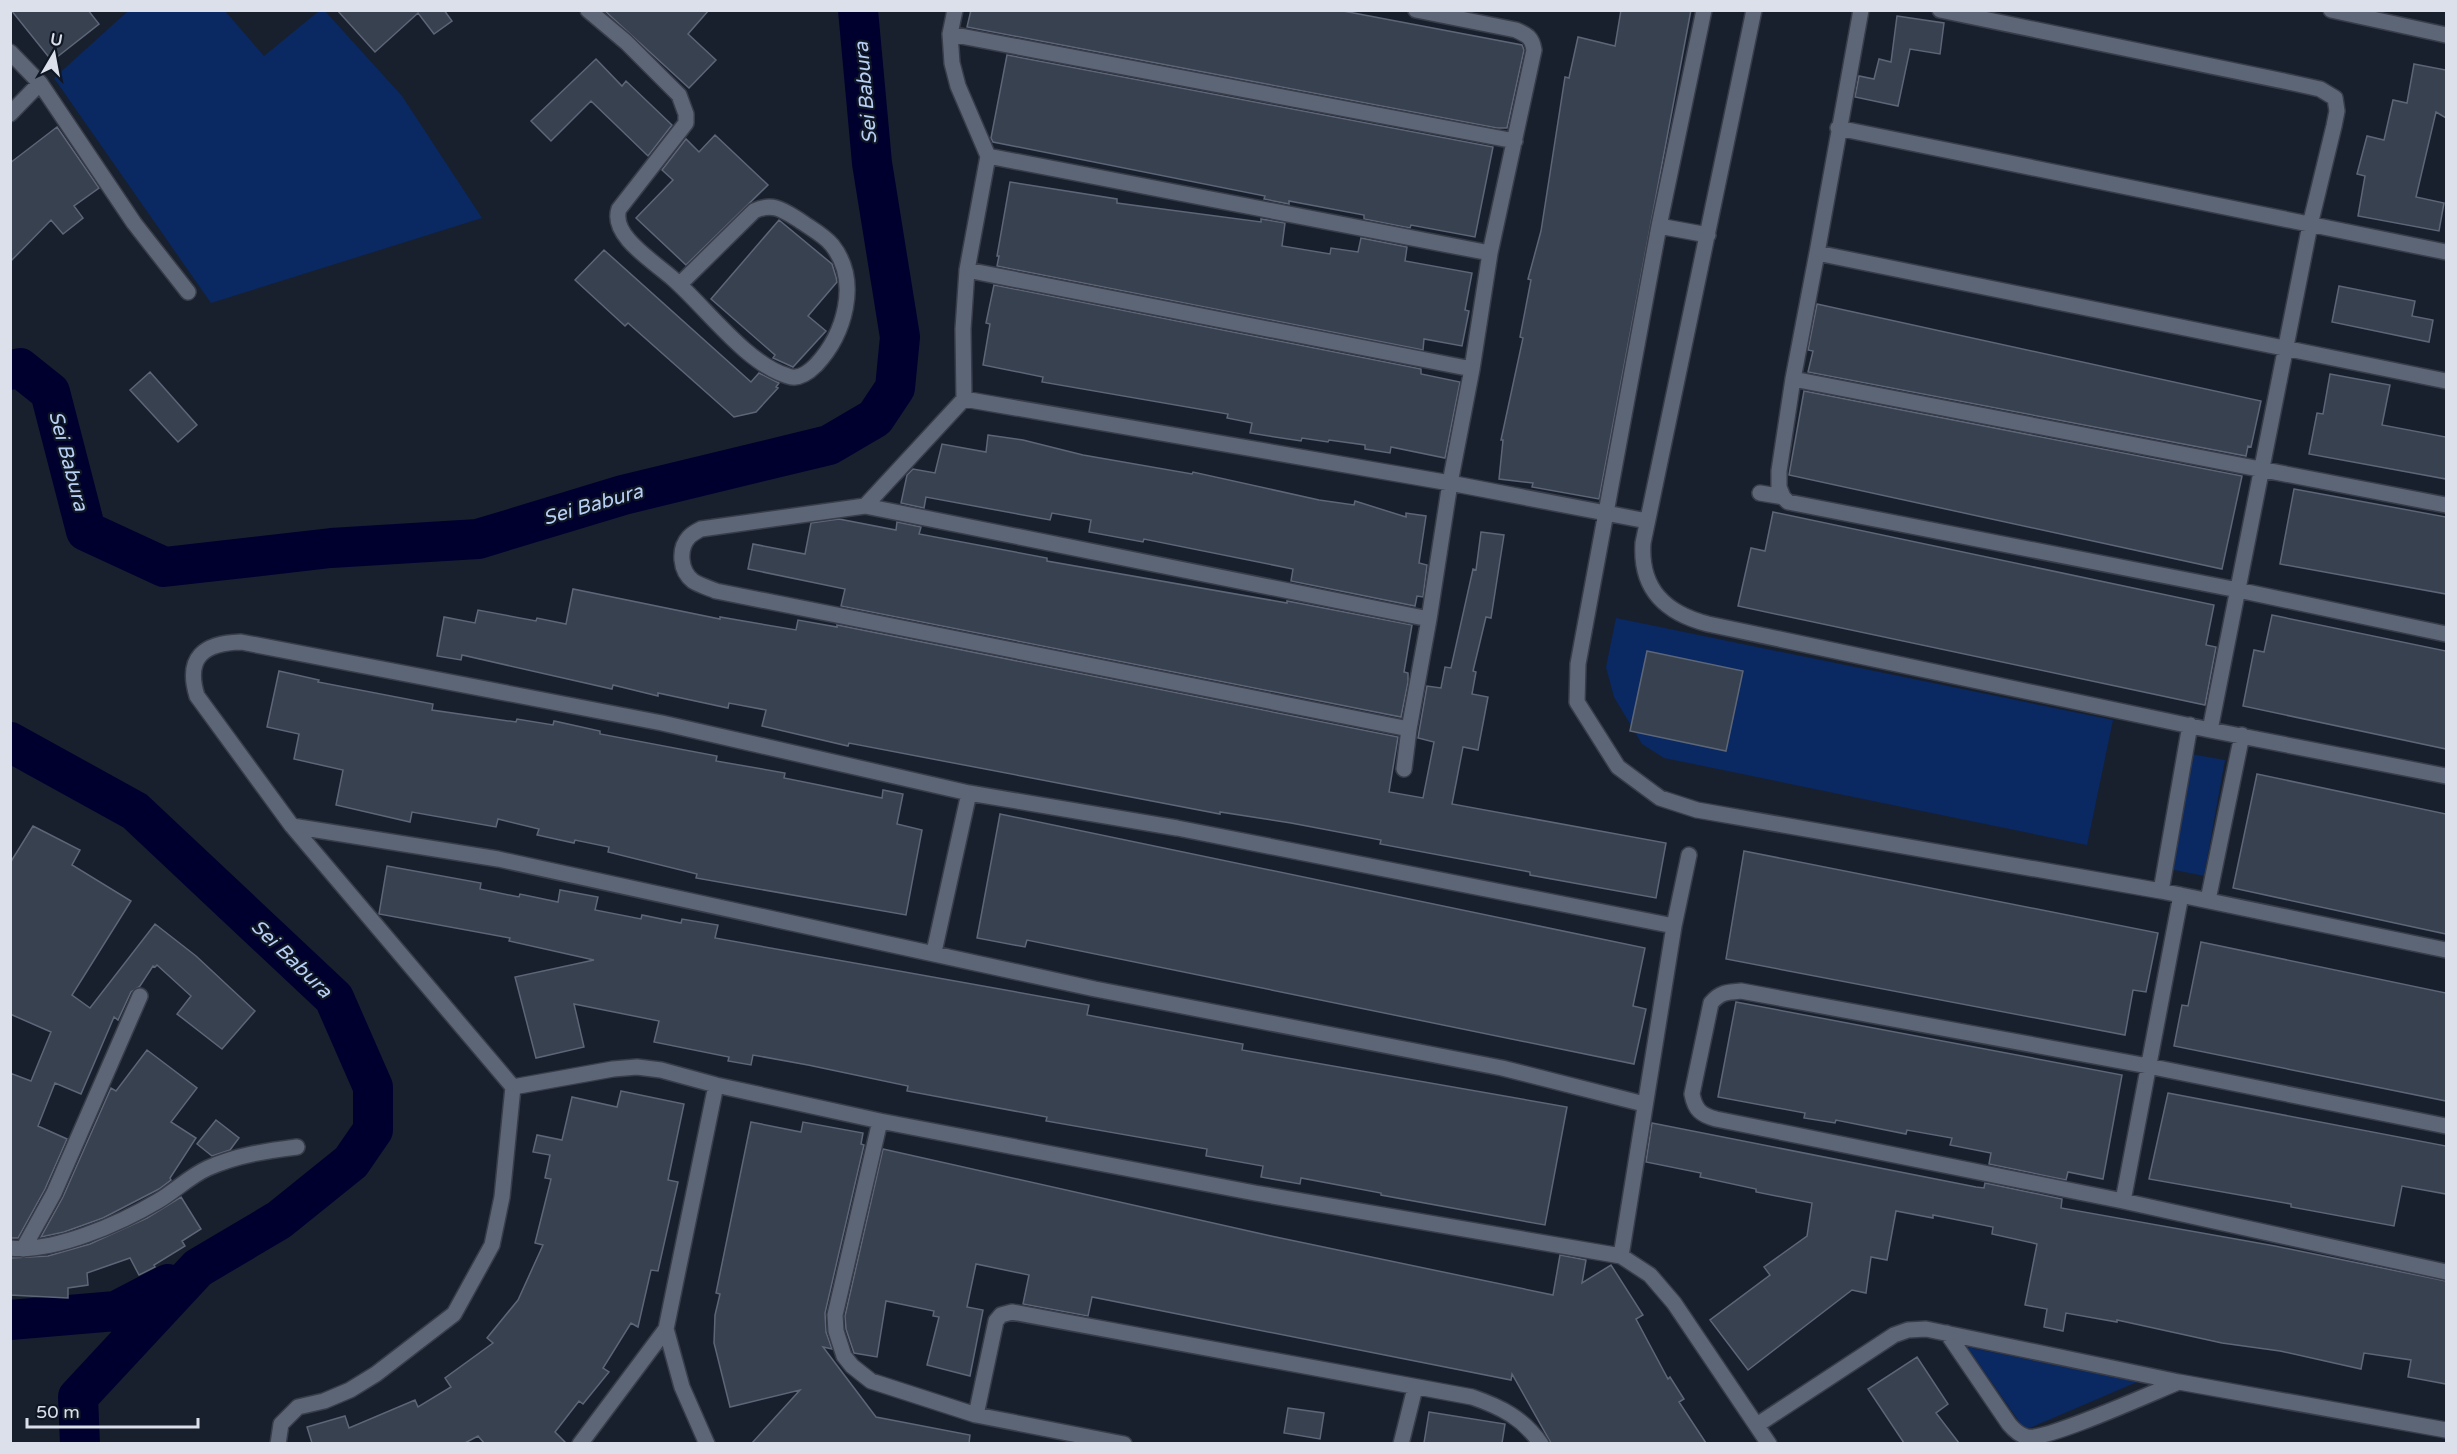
<svg xmlns="http://www.w3.org/2000/svg" width="2457" height="1454" font-family="'Varela Round',sans-serif">
	<style>
		.green { fill: #0a2862 }
		.lines { fill: none; stroke-linecap: round; stroke-linejoin: round }
		.river { stroke: #00002f; stroke-width: 40 }
		.building { fill: #384150; stroke: #5d6677; stroke-width: 1.5 }
		.minor-casing { stroke: #383d49; stroke-width: 18 }
		.minor { stroke: #5d6677; stroke-width: 15 }
		.labels { text-anchor: middle; dominant-baseline: central; stroke-width: 4.5; stroke-linejoin: round; paint-order: stroke }
		.water-label { font-size: 20px; font-style: italic; fill: #b8cff6; stroke: #101724 }
	</style>
	<rect width="100%" height="100%" fill="#18202e"/>
	<path class="green" d="M 128,11 L 225,11 L 264,56 L 319,11 L 325,11 L 402,96 L 482,218 L 211,303 L 54,78 Z
		M 1616,618 L 2113,720 L 2087,845 L 1664,758 L 1642,744 L 1614,697 L 1606,667 Z
		M 2191,754 L 2225,760 L 2204,876 L 2170,869 Z
		M 1967,1347 L 2137,1382 L 2025,1430 Z"/>
	<g class="lines">
		<path class="river" d="M 10,370 L 20,368 L 50,392 L 86,531 L 164,567 L 331,548 L 478,539 L 623,495 L 829,445 L 875,418 L 895,388 L 900,337 L 872,163 L 858,10
			M 10,742 L 135,811 L 334,998 L 373,1087 L 373,1130 L 351,1162 L 279,1220 L 198,1268 L 78,1397 L 80,1444
			M 10,1320 L 116,1311 L 168,1284"/>
	</g>
	<path class="building" d="M 11,10 L 88,10 L 99,24 L 52,61 Z
		M 337,10 L 444,10 L 452,21 L 434,34 L 418,13 L 375,52 Z
		M 604,10 L 709,10 L 688,34 L 716,60 L 689,88 Z
		M 971,10 L 1338,10 L 1522,45 L 1524,50 L 1507,128 L 1497,128 L 967,27 Z
		M 1621,10 L 1691,10 L 1599,499 L 1532,487 L 1533,483 L 1499,479 L 1503,440 L 1501,440 L 1523,338 L 1520,337 L 1531,280 L 1528,279 L 1541,231 L 1565,77 L 1569,78 L 1578,37 L 1615,46 Z
		M 1897,16 L 1944,23 L 1940,54 L 1910,49 L 1898,106 L 1855,97 L 1859,76 L 1874,79 L 1879,59 L 1891,62 Z
		M 1007,55 L 1493,147 L 1475,237 L 1411,225 L 1410,228 L 1364,219 L 1364,215 L 1289,201 L 1289,204 L 1264,199 L 1265,196 L 993,142 L 991,138 Z
		M 596,59 L 622,86 L 626,81 L 672,125 L 648,156 L 591,101 L 551,141 L 531,121 Z
		M 2414,64 L 2446,70 L 2446,118 L 2436,112 L 2416,197 L 2444,203 L 2439,231 L 2358,216 L 2365,176 L 2357,174 L 2367,136 L 2384,140 L 2393,100 L 2407,103 Z
		M 57,127 L 99,188 L 74,206 L 83,218 L 63,234 L 51,220 L 10,262 L 10,163 Z
		M 715,135 L 768,185 L 686,265 L 636,218 L 673,180 L 662,170 L 686,139 L 699,152 Z
		M 1010,182 L 1117,199 L 1117,203 L 1261,222 L 1261,219 L 1285,223 L 1282,246 L 1330,254 L 1331,248 L 1358,252 L 1361,238 L 1407,247 L 1405,261 L 1472,273 L 1465,310 L 1469,311 L 1462,346 L 1424,339 L 1423,350 L 997,266 L 999,256 L 997,256 Z
		M 779,220 L 832,264 L 836,277 L 837,282 L 808,316 L 826,331 L 793,367 L 773,358 L 775,355 L 711,299 Z
		M 604,250 L 751,382 L 759,373 L 779,383 L 776,387 L 778,388 L 756,412 L 734,417 L 628,323 L 625,326 L 575,280 Z
		M 994,285 L 1421,369 L 1421,374 L 1460,382 L 1445,458 L 1391,447 L 1390,453 L 1365,449 L 1365,445 L 1329,440 L 1328,442 L 1302,438 L 1301,441 L 1250,433 L 1252,423 L 1227,418 L 1228,414 L 1042,382 L 1043,377 L 983,365 L 990,324 L 986,323 Z
		M 2339,286 L 2415,301 L 2412,316 L 2433,320 L 2429,342 L 2332,322 Z
		M 1817,304 L 2261,401 L 2251,447 L 2248,446 L 2246,456 L 1808,372 L 1813,351 L 1808,350 Z
		M 150,372 L 197,425 L 178,442 L 130,390 Z
		M 2330,374 L 2390,385 L 2382,425 L 2446,437 L 2446,479 L 2309,454 L 2317,413 L 2323,414 Z
		M 1804,391 L 2242,476 L 2222,569 L 1789,475 Z
		M 988,435 L 1023,440 L 1083,455 L 1192,474 L 1193,472 L 1319,500 L 1354,505 L 1355,501 L 1406,517 L 1406,513 L 1426,516 L 1419,563 L 1427,565 L 1423,597 L 1417,596 L 1415,606 L 1291,581 L 1293,569 L 1144,539 L 1143,542 L 1089,532 L 1091,520 L 1052,513 L 1050,520 L 926,497 L 924,508 L 901,503 L 907,475 L 913,469 L 935,473 L 942,444 L 986,452 Z
		M 2294,489 L 2446,517 L 2446,594 L 2280,564 Z
		M 1773,512 L 2214,605 L 2206,645 L 2216,647 L 2205,705 L 1738,606 L 1751,548 L 1765,551 Z
		M 839,519 L 896,530 L 897,522 L 921,527 L 919,534 L 1047,558 L 1047,561 L 1287,603 L 1287,601 L 1412,625 L 1404,672 L 1408,673 L 1408,682 L 1401,717 L 841,606 L 845,589 L 748,569 L 753,544 L 805,554 L 811,523 Z
		M 1481,532 L 1504,535 L 1491,618 L 1486,617 L 1473,671 L 1476,672 L 1472,694 L 1488,697 L 1478,750 L 1463,747 L 1452,804 L 1666,843 L 1656,898 L 1530,875 L 1530,872 L 1380,844 L 1381,840 L 1291,823 L 1220,812 L 1220,814 L 849,743 L 848,746 L 762,726 L 766,710 L 729,703 L 728,708 L 658,693 L 658,696 L 613,685 L 612,689 L 462,655 L 461,660 L 437,656 L 444,617 L 475,623 L 478,610 L 536,621 L 537,618 L 566,624 L 573,589 L 720,619 L 720,617 L 796,630 L 798,620 L 837,627 L 837,625 L 1398,737 L 1389,792 L 1423,798 L 1434,742 L 1418,738 L 1427,686 L 1441,688 L 1445,667 L 1451,668 L 1473,569 L 1476,570 Z
		M 2272,615 L 2446,651 L 2446,749 L 2243,706 L 2254,650 L 2264,652 Z
		M 1647,651 L 1743,671 L 1726,751 L 1630,731 Z
		M 279,671 L 319,680 L 318,682 L 433,704 L 432,710 L 516,722 L 517,719 L 553,725 L 554,721 L 600,731 L 600,734 L 717,756 L 716,761 L 785,773 L 784,778 L 819,785 L 882,798 L 883,790 L 903,794 L 897,824 L 922,830 L 906,915 L 696,878 L 697,874 L 608,852 L 609,847 L 575,840 L 574,843 L 537,835 L 539,829 L 498,819 L 496,827 L 412,812 L 410,822 L 336,805 L 343,770 L 294,759 L 299,734 L 267,727 Z
		M 2257,774 L 2446,814 L 2446,934 L 2233,888 Z
		M 1000,814 L 1645,948 L 1633,1006 L 1646,1009 L 1634,1064 L 1027,940 L 1025,947 L 977,938 Z
		M 33,826 L 80,850 L 72,865 L 131,901 L 72,995 L 90,1008 L 155,924 L 196,956 L 255,1011 L 222,1049 L 177,1014 L 191,996 L 157,965 L 155,967 L 153,966 L 140,986 L 131,992 L 118,1020 L 114,1017 L 81,1094 L 55,1083 L 38,1126 L 67,1139 L 45,1189 L 18,1238 L 10,1238 L 10,1073 L 31,1081 L 51,1032 L 10,1014 L 10,863 Z
		M 1744,851 L 2158,933 L 2146,992 L 2133,990 L 2125,1035 L 1726,959 Z
		M 387,866 L 481,883 L 480,889 L 519,897 L 520,894 L 558,902 L 560,890 L 598,897 L 595,910 L 641,919 L 642,915 L 681,923 L 682,919 L 718,925 L 715,938 L 1089,1005 L 1087,1015 L 1243,1044 L 1242,1050 L 1567,1107 L 1545,1225 L 1381,1195 L 1381,1193 L 1301,1178 L 1300,1184 L 1261,1177 L 1263,1166 L 1206,1156 L 1207,1149 L 1046,1121 L 1047,1117 L 907,1091 L 908,1086 L 808,1065 L 753,1055 L 751,1065 L 728,1061 L 729,1057 L 654,1042 L 659,1021 L 574,1004 L 584,1047 L 536,1058 L 515,977 L 594,960 L 509,941 L 510,938 L 379,914 Z
		M 2201,942 L 2446,993 L 2446,1101 L 2174,1046 L 2182,1005 L 2188,1006 Z
		M 1736,1002 L 2122,1075 L 2103,1179 L 2068,1172 L 2066,1180 L 1989,1164 L 1991,1153 L 1950,1145 L 1952,1138 L 1907,1130 L 1906,1134 L 1836,1120 L 1835,1123 L 1804,1118 L 1805,1113 L 1718,1097 Z
		M 147,1050 L 197,1088 L 171,1122 L 196,1138 L 170,1178 L 171,1180 L 159,1189 L 103,1218 L 64,1232 L 41,1237 L 63,1197 L 111,1088 L 116,1091 Z
		M 621,1091 L 684,1104 L 668,1180 L 678,1182 L 658,1271 L 651,1270 L 638,1327 L 631,1323 L 603,1368 L 609,1372 L 583,1404 L 579,1401 L 555,1432 L 566,1443 L 484,1443 L 478,1436 L 465,1443 L 312,1443 L 307,1427 L 345,1416 L 349,1428 L 415,1400 L 418,1407 L 451,1387 L 445,1378 L 493,1343 L 487,1338 L 518,1300 L 543,1245 L 535,1243 L 551,1179 L 545,1178 L 550,1155 L 533,1152 L 537,1135 L 562,1140 L 572,1097 L 617,1107 Z
		M 2168,1093 L 2446,1146 L 2446,1194 L 2402,1186 L 2394,1226 L 2291,1207 L 2291,1204 L 2149,1179 Z
		M 216,1120 L 239,1138 L 230,1150 L 212,1156 L 197,1144 Z
		M 751,1122 L 801,1132 L 803,1122 L 863,1133 L 861,1144 L 864,1145 L 825,1313 L 826,1332 L 832,1349 L 823,1347 L 876,1417 L 970,1435 L 969,1443 L 752,1443 L 800,1390 L 730,1407 L 714,1343 L 715,1315 L 720,1294 L 716,1293 Z
		M 1652,1123 L 1976,1187 L 1984,1188 L 1985,1183 L 2062,1199 L 2061,1208 L 2275,1246 L 2446,1281 L 2446,1384 L 2408,1377 L 2411,1360 L 2364,1353 L 2361,1369 L 2280,1351 L 2222,1343 L 2117,1320 L 2117,1322 L 2066,1313 L 2063,1331 L 2044,1327 L 2047,1309 L 2025,1305 L 2037,1244 L 1992,1234 L 1993,1227 L 1933,1215 L 1933,1218 L 1896,1211 L 1887,1260 L 1871,1257 L 1866,1293 L 1852,1290 L 1748,1370 L 1710,1320 L 1770,1275 L 1764,1267 L 1807,1236 L 1812,1203 L 1756,1192 L 1756,1189 L 1700,1177 L 1701,1173 L 1646,1162 Z
		M 883,1149 L 1271,1236 L 1553,1295 L 1560,1255 L 1586,1260 L 1582,1283 L 1611,1265 L 1643,1315 L 1636,1319 L 1668,1379 L 1670,1377 L 1684,1399 L 1679,1402 L 1706,1443 L 1551,1443 L 1512,1374 L 1511,1380 L 1092,1297 L 1088,1316 L 1023,1304 L 1029,1275 L 976,1264 L 967,1307 L 983,1310 L 970,1376 L 927,1365 L 939,1317 L 933,1316 L 934,1311 L 886,1301 L 877,1357 L 854,1353 L 846,1329 L 845,1316 Z
		M 181,1197 L 201,1229 L 182,1241 L 185,1246 L 154,1265 L 155,1267 L 139,1275 L 130,1258 L 87,1273 L 88,1285 L 68,1288 L 68,1298 L 10,1295 L 10,1258 L 48,1256 L 90,1244 L 147,1218 Z
		M 1917,1357 L 1948,1404 L 1936,1413 L 1959,1443 L 1904,1443 L 1868,1389 Z
		M 1288,1408 L 1324,1413 L 1320,1439 L 1284,1433 Z
		M 1429,1412 L 1505,1424 L 1502,1443 L 1424,1443 Z"/>
	<g class="lines">
		<defs>
			<path id="minor" d="M 588,10 L 626,42 L 679,95 L 686,114 L 686,123 L 619,209 C 610,235 653,261 671,277 C 704,305 746,364 788,376 C 798,380 809,372 816,365 C 844,335 861,282 832,245 C 824,235 810,228 799,220 C 783,210 773,202 754,211 L 680,284
				M 955,10 L 950,34 L 952,63 L 958,86 L 988,156 L 967,270 L 963,329 L 964,399 L 1450,483 L 1647,521
				M 1704,10 L 1659,226 L 1578,664 L 1577,702 L 1618,767 L 1660,798 L 1697,810 L 2161,891 L 2446,950
				M 1754,10 L 1643,543 C 1640,589 1665,613 1708,624 L 2210,730 L 2446,776
				M 1861,10 L 1817,253 L 2446,381
				M 1940,10 L 2293,83 L 2320,89 L 2335,98 L 2337,111 L 2334,126 L 2310,225 L 2210,730
				M 2331,10 L 2446,35
				M 950,34 L 1515,141
				M 10,52 L 40,83 L 134,223 L 188,292
				M 10,114 L 40,83
				M 1838,128 L 2446,252
				M 988,156 L 1490,253
				M 1659,226 L 1708,235
				M 967,270 L 1472,369
				M 1793,379 L 1817,253
				M 964,399 L 865,506 L 701,529 C 697,531 692,534 689,537 C 678,549 680,571 693,581 C 699,585 709,588 716,591 L 1409,729 L 1429,619 L 1450,483 L 1472,369 L 1490,253 L 1534,50 C 1532,37 1527,35 1516,30 L 1416,10
				M 1760,493 L 1783,497
				M 2446,505 L 1793,379 L 1779,471 L 1779,487 L 1783,497 L 1788,502 L 2238,590 L 2446,634
				M 865,506 L 1429,619
				M 1404,769 L 1409,729
				M 292,826 L 498,859 L 1095,989 L 1502,1068 L 1644,1104
				M 2161,891 L 2190,725
				M 2208,900 L 2242,735
				M 934,952 L 969,793
				M 513,1087 L 613,1069 L 637,1067 L 661,1070 L 716,1085 L 880,1121 L 1255,1193 L 1621,1256 L 1650,1275 L 1674,1303 L 1769,1444
				M 880,1121 L 835,1315 L 836,1331 L 844,1356 L 852,1366 L 871,1381 L 976,1415 L 1124,1444
				M 2446,1126 L 2148,1066 L 1741,991 C 1728,992 1720,992 1711,1003 L 1692,1094 C 1695,1110 1701,1115 1716,1119 L 2123,1201 L 2446,1272
				M 2123,1201 L 2181,895
				M 10,1248 C 54,1253 121,1223 158,1201 C 175,1191 190,1176 208,1168 C 237,1155 266,1151 297,1147
				M 23,1249 L 54,1193 L 140,996
				M 1621,1256 L 1674,926 L 1689,855
				M 666,1329 L 682,1387 L 707,1444
				M 1947,1333 L 2009,1424 C 2014,1430 2019,1435 2027,1437 C 2046,1441 2154,1392 2179,1382
				M 976,1415 L 996,1321 L 1001,1315 L 1012,1312 L 1472,1397 C 1501,1407 1523,1418 1541,1444
				M 1757,1425 L 1894,1335 L 1908,1330 L 1926,1329 L 2179,1382 L 2446,1430
				M 278,1444 L 281,1424 L 298,1407 L 324,1401 L 350,1390 L 376,1374 L 454,1314 L 492,1245 L 502,1197 L 513,1087 L 292,826 L 197,696 C 185,657 204,643 241,642 L 662,723 L 969,793 L 1177,828 L 1674,926
				M 580,1444 L 666,1329 L 716,1085
				M 1401,1444 L 1415,1388"/>
		</defs>
		<use href="#minor" class="minor-casing"/>
		<use href="#minor" class="minor"/>
	</g>
	<g class="labels">
		<g class="water-label">
			<text transform="translate(866 93) rotate(-95)">Sei Babura</text>
			<text transform="translate(68 461) rotate(75)">Sei Babura</text>
			<text transform="translate(593 505) rotate(-16)">Sei Babura</text>
			<text transform="translate(291 959) rotate(44)">Sei Babura</text>
		</g>
	</g>
	<rect width="2457" height="1454" fill="none" stroke="#dbe0ea" stroke-width="24"/>
	<g transform="translate(54 54) rotate(10)" stroke="#101724" stroke-width="4.5" paint-order="stroke">
	<path d="M0-4.5L10 22L0 15L-10 22Z" fill="#dbe0ea"/>
	<text y="-9" font-size="16" font-weight="bold" text-anchor="middle" fill="#dbe0ea">U</text>
	</g>
	<path d="M27 1418v9h171v-9" fill="none" stroke="#dbe0ea" stroke-width="3"/>
	<text x="36" y="1418" font-size="18" fill="#dbe0ea" stroke="#101724" stroke-width="4.5" paint-order="stroke">50 m</text>
</svg>
